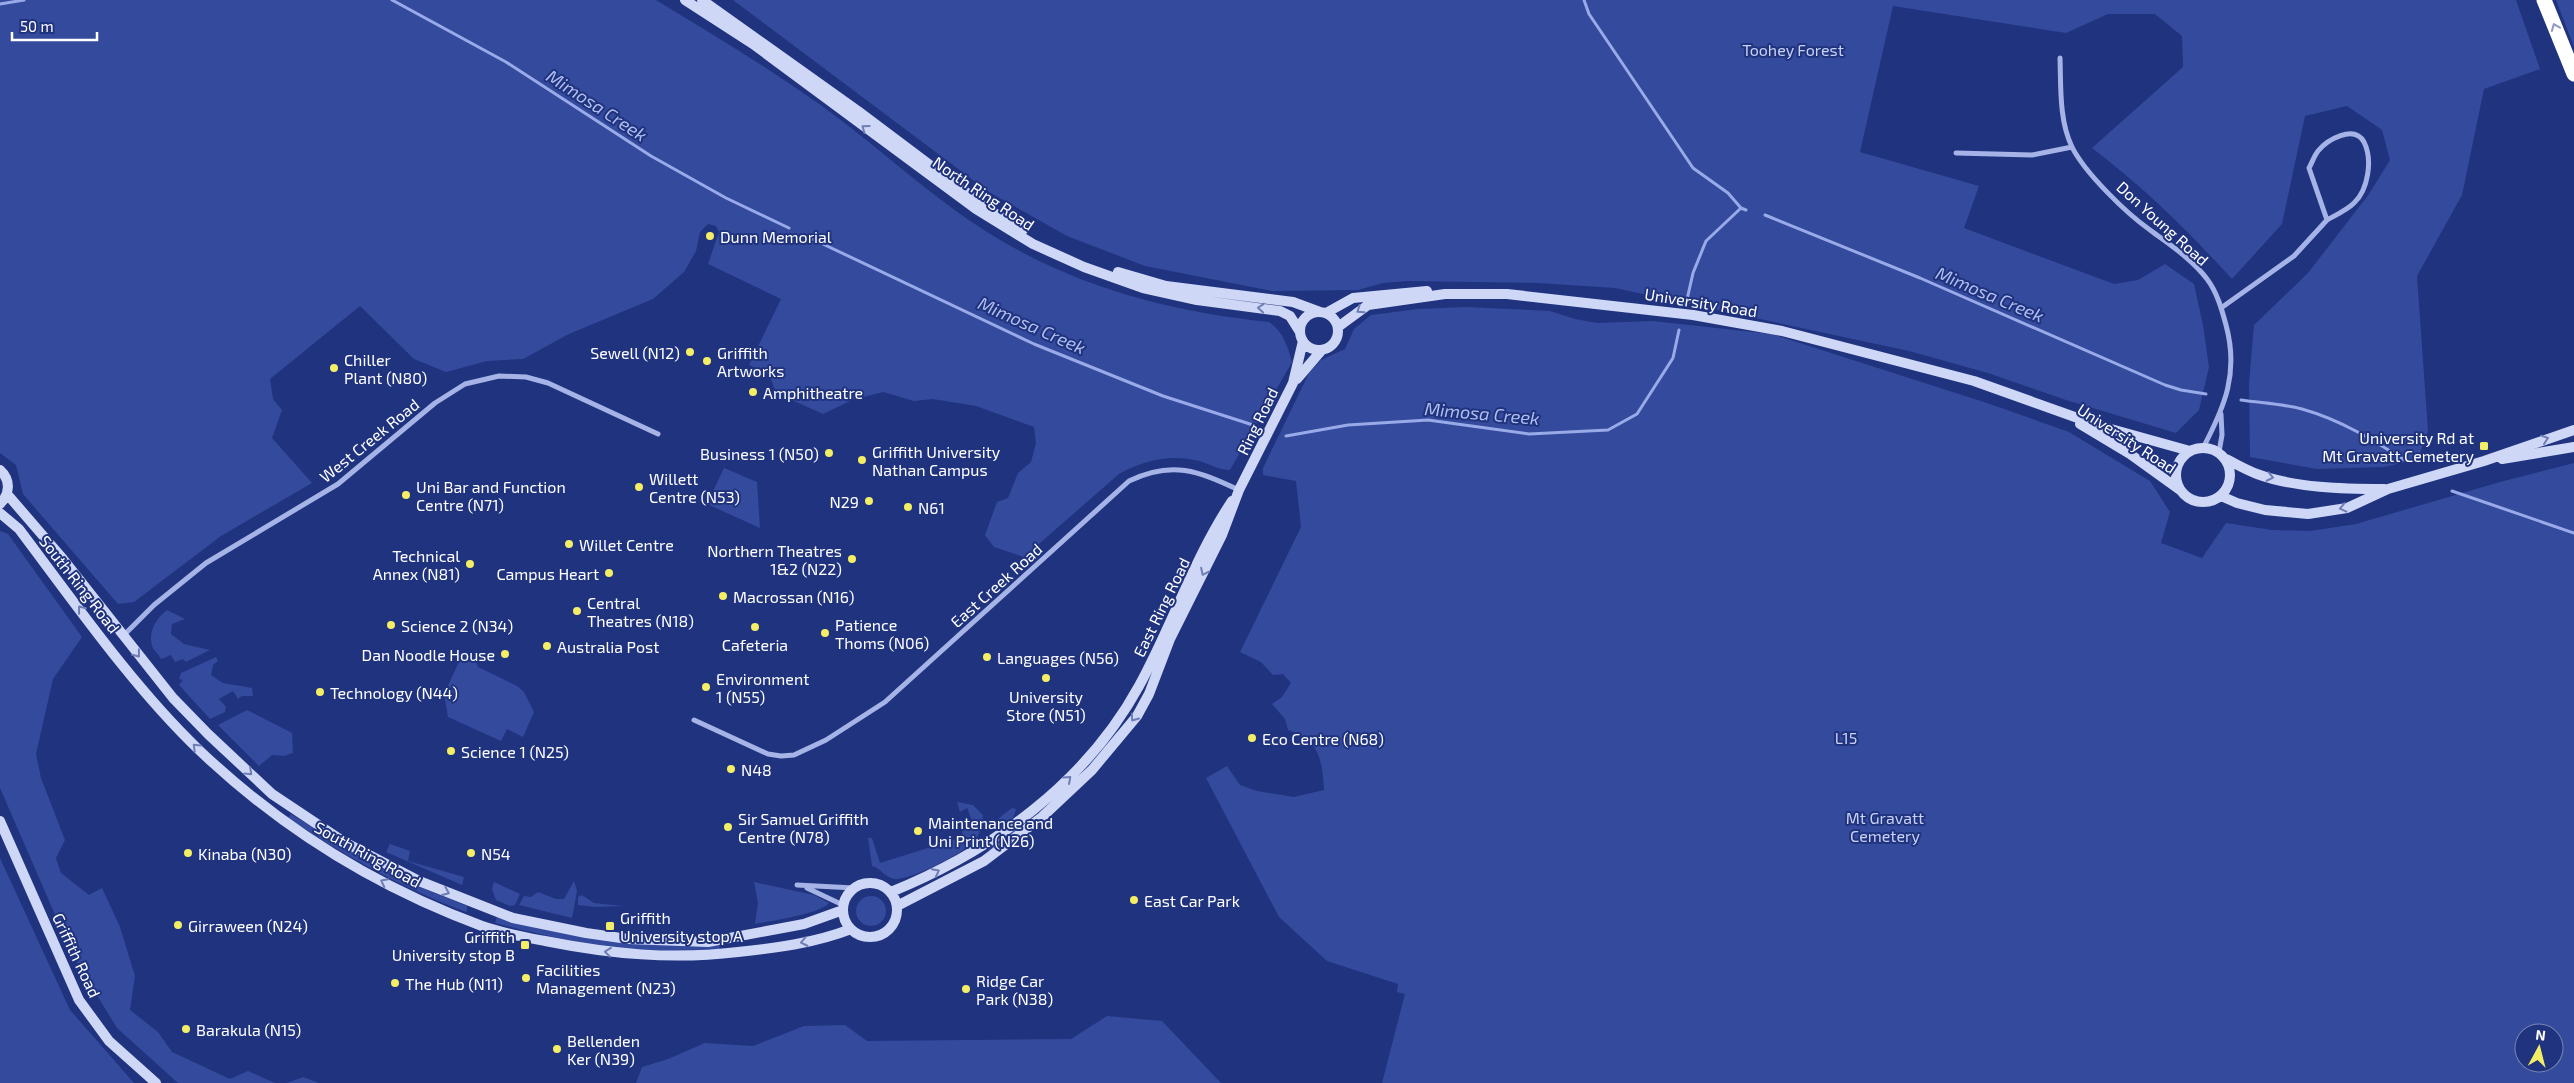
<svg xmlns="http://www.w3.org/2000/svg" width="2574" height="1083" font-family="'Exo 2',sans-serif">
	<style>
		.green { fill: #344a9d; fill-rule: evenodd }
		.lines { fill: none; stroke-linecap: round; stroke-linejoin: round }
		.stream { stroke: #99aae9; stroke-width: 3 }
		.street { stroke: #a5b3e7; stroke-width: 5 }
		.secondary { stroke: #cfd7f6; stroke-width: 10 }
		.highway { stroke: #fff; stroke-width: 15 }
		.oneway { stroke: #9099bf }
		.oneway2 { stroke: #6f7db5 }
		.poi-dot { fill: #f4ee66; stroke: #20337f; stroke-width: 2 }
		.labels { text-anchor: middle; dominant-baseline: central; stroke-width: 4; stroke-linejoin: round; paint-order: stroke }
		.park-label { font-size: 16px; fill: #c9d2f6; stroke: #20337f }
		.street-label { font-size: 16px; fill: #fff; stroke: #20337f }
		.poi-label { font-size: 16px; fill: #fff; stroke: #20337f; text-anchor: start }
		.water-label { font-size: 18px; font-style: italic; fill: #b0beef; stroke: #20337f }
	</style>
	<rect width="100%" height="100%" fill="#20337f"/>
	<path class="green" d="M 0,0 L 656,0 C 712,34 769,68 822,106 C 868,139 910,178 956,211 C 1051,280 1154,310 1269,322 C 1283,331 1288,347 1292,362 L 1230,470 C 1219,470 1210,464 1199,461 C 1171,454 1144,460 1119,474 L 1024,557 L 994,547 L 985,535 L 997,502 L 1008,498 L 1018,473 L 1031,462 L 1036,443 L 1034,427 L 976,406 L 933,399 L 914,401 L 883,392 L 852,400 L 823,414 L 776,393 L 769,374 L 749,365 L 781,299 L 708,264 L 719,232 L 716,226 L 708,224 L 700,232 L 696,251 L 684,272 L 653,299 L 569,334 L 523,359 L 487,361 L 446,372 L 414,359 L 360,306 L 270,379 L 273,399 L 282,410 L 272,438 L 312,483 L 221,536 L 134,602 L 118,604 L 23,494 L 16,465 L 0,453 Z
		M 733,0 L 2516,0 L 2540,69 L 2484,89 L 2462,195 L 2417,276 L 2428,431 L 2418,459 L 2384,467 L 2317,469 L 2250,457 L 2249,383 L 2254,325 L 2308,273 L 2369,194 L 2390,160 L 2382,130 L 2347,106 L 2305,116 L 2282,224 L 2232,279 C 2187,230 2146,189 2092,148 L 2183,67 L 2182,36 L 2155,14 L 2108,14 L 2066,33 L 1893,6 L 1860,152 L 1979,186 L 1964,228 L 2114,284 L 2138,280 L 2165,264 L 2194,284 L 2203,325 L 2209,367 L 2199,410 L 2176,433 L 2066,400 L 1988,373 L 1909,351 L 1615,288 L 1538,283 L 1407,281 L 1383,283 L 1358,290 L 1272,291 L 1145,266 L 1067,236 L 989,192 Z
		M 2556,0 L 2574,0 L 2574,47 Z
		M 1466,307 L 1550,311 L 1575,319 L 1597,323 L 1652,321 L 1772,334 L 1987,403 L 2069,432 L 2150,481 L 2170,512 L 2161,543 L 2202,558 L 2226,523 L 2272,530 L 2310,531 L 2356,524 L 2500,482 L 2574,463 L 2574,1083 L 1382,1083 L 1405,994 L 1397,992 L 1398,984 L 1327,961 L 1279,917 L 1206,778 L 1227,766 L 1240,785 L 1257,791 L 1294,797 L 1324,790 C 1322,760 1320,740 1288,730 L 1285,719 L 1272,704 L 1282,697 L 1291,683 L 1283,674 L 1273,675 L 1261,662 L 1240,652 L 1301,527 L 1296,481 L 1263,475 L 1263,468 L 1309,373 L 1321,360 L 1345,349 L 1354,329 L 1371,315 L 1418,309 ZM 2524,1033 L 2554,1033 L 2554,1063 L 2524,1063 Z
		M 724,468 L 757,482 L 760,528 L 707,504 Z
		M 0,531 L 8,534 L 82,637 L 53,679 L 36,754 L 41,778 L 65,840 L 56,858 L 61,873 L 89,895 L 102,888 L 120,927 L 135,976 L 130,1010 L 158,1032 L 172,1052 L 230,1079 L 248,1071 L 275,1083 L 178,1083 L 117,1028 L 73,956 L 0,788 Z
		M 167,610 L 185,619 L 172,624 L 171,634 L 184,644 L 210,650 L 186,662 L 183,659 L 175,662 L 171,655 L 161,659 C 159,654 154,651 152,646 C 148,632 156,618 167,610 Z
		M 464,651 L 474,655 L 478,667 L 517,686 L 524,692 L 534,712 L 523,737 L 507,729 L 501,741 L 448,717 L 444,694 Z
		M 216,657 L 218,661 L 213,665 L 211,675 L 223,683 L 252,688 L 253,696 L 242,696 L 238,699 L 233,691 L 219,699 L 226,707 L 225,712 L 210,719 L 179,685 L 183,680 L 179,679 L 181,673 Z
		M 247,710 L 292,733 L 293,753 L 284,756 L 272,755 L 259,766 L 218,725 Z
		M 1113,729 L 1118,733 C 1080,778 1039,818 989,851 L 988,848 L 1030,819 L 1059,794 Z
		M 957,802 L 973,805 L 983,815 C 982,824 981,833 975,840 C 965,853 911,880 895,879 C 885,878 881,868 872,866 L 868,838 L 872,838 L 880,863 L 963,837 L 962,831 L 974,826 L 967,808 L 960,812 Z
		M 1012,808 L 1016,809 C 1013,822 1006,826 994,831 L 999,818 Z
		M 291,814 L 374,864 L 427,890 L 467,906 L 467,911 L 466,912 C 402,888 345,856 288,818 Z
		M 390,844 L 410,851 L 408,861 L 464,877 L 462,885 L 386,852 Z
		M 0,858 L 70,1010 L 134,1083 L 0,1083 Z
		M 574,881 L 577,891 L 572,918 L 519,905 L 524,896 L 531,897 L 538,892 L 556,899 L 564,899 Z
		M 494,882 L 520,894 L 515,905 L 510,906 L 496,900 L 492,889 Z
		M 754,882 L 814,895 L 829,903 C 820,914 770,921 755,924 L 758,903 Z
		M 582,895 L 594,903 L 623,906 L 596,907 L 578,905 L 578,897 Z
		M856 911a15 15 0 1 1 30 0a15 15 0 1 1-30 0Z
		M 497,916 L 538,927 L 719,943 L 720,950 C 697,950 674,952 651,951 C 598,949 546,936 495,923 Z
		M 1107,1016 L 1162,1021 L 1221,1083 L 636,1083 L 642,1067 L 668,1059 L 705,1043 L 753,1046 L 804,1026 L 845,1025 L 867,1041 L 1071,1039 Z
		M 303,1077 L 319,1083 L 287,1083 Z"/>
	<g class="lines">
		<path class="stream" d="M 392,0 L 506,62 L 651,156 L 726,198 L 789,228
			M 1584,0 L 1589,14 L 1693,168 L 1728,193 L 1741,208
			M 0,4 L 24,0
			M 1765,215 L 1920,278 L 2165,385 L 2181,390 L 2206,394
			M 806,236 L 1034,344 L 1163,396 L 1253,425
			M 1686,304 L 1693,273 L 1706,241 L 1741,208 L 1746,210
			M 2241,400 C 2261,403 2283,404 2302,409 C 2341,420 2373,440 2406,461
			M 1286,436 L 1348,425 L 1428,420 L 1529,434 L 1608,430 L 1637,414 L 1673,358 L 1679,330
			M 2452,491 L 2574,533"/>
		<path class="street" d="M 2060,58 C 2061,87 2059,120 2072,147 C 2085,173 2126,213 2150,230 C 2170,245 2192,259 2207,279 C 2217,292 2222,310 2226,325 C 2239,373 2225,406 2203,448
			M 1956,153 L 2032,155 L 2072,147
			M 2221,308 L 2294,256 L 2327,220 L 2309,168 C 2312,163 2314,156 2318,151 C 2327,140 2354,124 2364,142 C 2373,160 2368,190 2354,203 C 2347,210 2336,215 2327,220
			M 2219,452 L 2222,435 L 2221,414
			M 124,635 L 154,605 L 206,563 L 338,484 L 435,403 L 465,384 L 499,376 L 526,377 L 548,383 L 658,434
			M 694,720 L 768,754 L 781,756 L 794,755 L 826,740 L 885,702 L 1129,481 C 1172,460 1198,471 1239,490
			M 797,885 L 854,888
			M 807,888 L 843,905"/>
		<path class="secondary" d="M 685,0 L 753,44 L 976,209 L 1033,244 L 1084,267 L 1143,288 L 1197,300 L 1280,311 L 1290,316 L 1300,332
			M 702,0 L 858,111 L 991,211 L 1023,230
			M 1118,272 L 1166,286 L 1293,302 L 1320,312
			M1300 331a19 19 0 1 1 38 0a19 19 0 1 1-38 0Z
			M 1326,313 L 1353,298 L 1427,291
			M 1338,327 L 1368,305 L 1445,294 L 1507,294 L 1693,315 L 1782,331 L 1974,381 L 2100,426 L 2190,451
			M 1297,379 L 1321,351
			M 2080,424 L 2130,454 L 2180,490
			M2176 475a27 27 0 1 1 54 0a27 27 0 1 1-54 0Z
			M 2226,459 C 2236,464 2246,470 2257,474 C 2295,488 2344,489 2384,489
			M 2502,459 L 2574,447
			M 0,470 C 11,480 10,494 0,504
			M 7,494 L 63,559 L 173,698 L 208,734 L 272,794 L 344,842 L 419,881 L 513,918 L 586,933 L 628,939 L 708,942 L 804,924 L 843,910
			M 2221,496 L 2237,503 L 2265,510 L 2308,514 L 2347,508 L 2388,489 L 2484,461 L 2574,430
			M 0,513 L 19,529 C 74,602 134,688 199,750 C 280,827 376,887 482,926 C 502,933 524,937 545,941 C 611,954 671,960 738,952 C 776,948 815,943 851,929
			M 0,821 L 79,1000 L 109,1041 L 156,1083
			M843 910a27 27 0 1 1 54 0a27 27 0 1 1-54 0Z
			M 891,892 C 992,851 1086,783 1139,686 C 1172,626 1194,558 1232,501
			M 897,906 L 984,861 L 1042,817 L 1092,770 L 1137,716 L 1149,694 L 1170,639 L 1222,535 L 1239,490 L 1293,383 L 1303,341"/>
		<path class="highway" d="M 2544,0 L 2574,74"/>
	</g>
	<defs><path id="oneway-chevron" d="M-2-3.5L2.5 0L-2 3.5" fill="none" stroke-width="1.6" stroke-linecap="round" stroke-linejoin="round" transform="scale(1.25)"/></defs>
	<use class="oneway" href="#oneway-chevron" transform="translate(2555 27) rotate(-112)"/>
	<g class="oneway2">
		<use href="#oneway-chevron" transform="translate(865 128) rotate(-144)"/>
		<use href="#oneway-chevron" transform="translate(1261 308) rotate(-176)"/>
		<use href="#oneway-chevron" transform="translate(1360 310) rotate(146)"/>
		<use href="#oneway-chevron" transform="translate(2545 439) rotate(-19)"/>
		<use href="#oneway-chevron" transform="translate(2270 477) rotate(12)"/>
		<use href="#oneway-chevron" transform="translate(2343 508) rotate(167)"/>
		<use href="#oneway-chevron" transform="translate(1204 572) rotate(116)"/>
		<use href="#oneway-chevron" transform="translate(81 609) rotate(-128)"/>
		<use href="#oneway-chevron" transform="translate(137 654) rotate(52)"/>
		<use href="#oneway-chevron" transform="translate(1134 718) rotate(125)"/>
		<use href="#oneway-chevron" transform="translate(196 747) rotate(-136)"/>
		<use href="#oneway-chevron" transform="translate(249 772) rotate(43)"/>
		<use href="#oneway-chevron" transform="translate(1068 779) rotate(-42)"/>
		<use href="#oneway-chevron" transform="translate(936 872) rotate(-27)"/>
		<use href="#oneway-chevron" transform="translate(384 882) rotate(-153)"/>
		<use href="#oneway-chevron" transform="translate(446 892) rotate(23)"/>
		<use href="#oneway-chevron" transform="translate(804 942) rotate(168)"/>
		<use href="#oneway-chevron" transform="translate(608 952) rotate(-174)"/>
	</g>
	<g class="poi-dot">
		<circle cx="710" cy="236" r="5"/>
		<circle cx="690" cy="352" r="5"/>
		<circle cx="707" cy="361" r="5"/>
		<circle cx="334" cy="368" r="5"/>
		<circle cx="753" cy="392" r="5"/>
		<rect x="2479" y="441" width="10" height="10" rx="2.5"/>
		<circle cx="829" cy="453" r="5"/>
		<circle cx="862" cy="460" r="5"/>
		<circle cx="639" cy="487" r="5"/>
		<circle cx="406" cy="495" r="5"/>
		<circle cx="869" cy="501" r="5"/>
		<circle cx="908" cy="507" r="5"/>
		<circle cx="569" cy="544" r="5"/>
		<circle cx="852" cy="559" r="5"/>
		<circle cx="470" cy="564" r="5"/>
		<circle cx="609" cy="573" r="5"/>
		<circle cx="723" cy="596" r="5"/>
		<circle cx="577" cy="611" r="5"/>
		<circle cx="391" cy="625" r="5"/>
		<circle cx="755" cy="627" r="5"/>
		<circle cx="825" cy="633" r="5"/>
		<circle cx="547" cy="646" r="5"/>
		<circle cx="505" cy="654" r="5"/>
		<circle cx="987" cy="657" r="5"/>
		<circle cx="1046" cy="678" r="5"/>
		<circle cx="706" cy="687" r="5"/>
		<circle cx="320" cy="692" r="5"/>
		<circle cx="1252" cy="738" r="5"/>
		<circle cx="451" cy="751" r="5"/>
		<circle cx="731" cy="769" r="5"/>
		<circle cx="728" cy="827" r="5"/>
		<circle cx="918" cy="831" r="5"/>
		<circle cx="188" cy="853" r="5"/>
		<circle cx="471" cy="853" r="5"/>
		<circle cx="1134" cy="900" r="5"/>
		<circle cx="178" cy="925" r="5"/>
		<rect x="605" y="921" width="10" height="10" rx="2.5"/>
		<rect x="520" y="940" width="10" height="10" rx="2.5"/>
		<circle cx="526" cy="978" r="5"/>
		<circle cx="395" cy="983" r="5"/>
		<circle cx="966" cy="989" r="5"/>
		<circle cx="186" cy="1029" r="5"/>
		<circle cx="557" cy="1049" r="5"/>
	</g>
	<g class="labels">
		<g class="park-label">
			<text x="1793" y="49">Toohey Forest</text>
			<text x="1846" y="737">L15</text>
			<text x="1885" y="817">Mt Gravatt<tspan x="1885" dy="18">Cemetery</tspan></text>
		</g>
		<g class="street-label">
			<text transform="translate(984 193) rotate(34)">North Ring Road</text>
			<text transform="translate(2163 223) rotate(42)">Don Young Road</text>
			<text transform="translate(1701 302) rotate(9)">University Road</text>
			<text transform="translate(1257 421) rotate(-64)">Ring Road</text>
			<text transform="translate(2127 438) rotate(33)">University Road</text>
			<text transform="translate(369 440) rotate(-39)">West Creek Road</text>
			<text transform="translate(80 584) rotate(52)">South Ring Road</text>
			<text transform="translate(996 585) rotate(-42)">East Creek Road</text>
			<text transform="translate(1161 607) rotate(-64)">East Ring Road</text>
			<text transform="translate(368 854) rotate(29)">South Ring Road</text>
			<text transform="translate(77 955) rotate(65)">Griffith Road</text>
		</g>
		<g class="poi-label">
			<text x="720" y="236">Dunn Memorial</text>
			<text x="680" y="352" text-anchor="end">Sewell (N12)</text>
			<text x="717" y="352">Griffith<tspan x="717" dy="18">Artworks</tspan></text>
			<text x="344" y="359">Chiller<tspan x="344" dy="18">Plant (N80)</tspan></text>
			<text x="763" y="392">Amphitheatre</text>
			<text x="2474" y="437" text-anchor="end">University Rd at<tspan x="2474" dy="18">Mt Gravatt Cemetery</tspan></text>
			<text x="872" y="451">Griffith University<tspan x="872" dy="18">Nathan Campus</tspan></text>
			<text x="819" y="453" text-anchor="end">Business 1 (N50)</text>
			<text x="649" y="478">Willett<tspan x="649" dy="18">Centre (N53)</tspan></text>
			<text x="416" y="486">Uni Bar and Function<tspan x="416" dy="18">Centre (N71)</tspan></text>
			<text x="859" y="501" text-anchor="end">N29</text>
			<text x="918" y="507">N61</text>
			<text x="579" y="544">Willet Centre</text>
			<text x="842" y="550" text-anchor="end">Northern Theatres<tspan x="842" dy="18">1&amp;2 (N22)</tspan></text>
			<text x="460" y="555" text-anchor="end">Technical<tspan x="460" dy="18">Annex (N81)</tspan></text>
			<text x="599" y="573" text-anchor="end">Campus Heart</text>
			<text x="733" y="596">Macrossan (N16)</text>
			<text x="587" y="602">Central<tspan x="587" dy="18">Theatres (N18)</tspan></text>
			<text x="835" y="624">Patience<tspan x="835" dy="18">Thoms (N06)</tspan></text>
			<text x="401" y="625">Science 2 (N34)</text>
			<text x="755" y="644" text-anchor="middle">Cafeteria</text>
			<text x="557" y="646">Australia Post</text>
			<text x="495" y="654" text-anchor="end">Dan Noodle House</text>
			<text x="997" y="657">Languages (N56)</text>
			<text x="716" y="678">Environment<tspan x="716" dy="18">1 (N55)</tspan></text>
			<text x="330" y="692">Technology (N44)</text>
			<text x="1046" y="696" text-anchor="middle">University<tspan x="1046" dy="18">Store (N51)</tspan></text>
			<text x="1262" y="738">Eco Centre (N68)</text>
			<text x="461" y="751">Science 1 (N25)</text>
			<text x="741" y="769">N48</text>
			<text x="738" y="818">Sir Samuel Griffith<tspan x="738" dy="18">Centre (N78)</tspan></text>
			<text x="928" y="822">Maintenance and<tspan x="928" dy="18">Uni Print (N26)</tspan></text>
			<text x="198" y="853">Kinaba (N30)</text>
			<text x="481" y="853">N54</text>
			<text x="1144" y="900">East Car Park</text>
			<text x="620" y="917">Griffith<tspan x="620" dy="18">University stop A</tspan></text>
			<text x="188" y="925">Girraween (N24)</text>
			<text x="515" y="936" text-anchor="end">Griffith<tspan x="515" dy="18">University stop B</tspan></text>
			<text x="536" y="969">Facilities<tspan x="536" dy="18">Management (N23)</tspan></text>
			<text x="976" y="980">Ridge Car<tspan x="976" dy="18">Park (N38)</tspan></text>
			<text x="405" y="983">The Hub (N11)</text>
			<text x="196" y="1029">Barakula (N15)</text>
			<text x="567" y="1040">Bellenden<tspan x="567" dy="18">Ker (N39)</tspan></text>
		</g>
		<g class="water-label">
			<text transform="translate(597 105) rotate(33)">Mimosa Creek</text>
			<text transform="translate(1990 294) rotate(23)">Mimosa Creek</text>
			<text transform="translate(1032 325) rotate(24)">Mimosa Creek</text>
			<text transform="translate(1482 413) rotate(5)">Mimosa Creek</text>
		</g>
	</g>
	<g transform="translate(2539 1048) rotate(7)"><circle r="24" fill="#20337f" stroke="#7985b2"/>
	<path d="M0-4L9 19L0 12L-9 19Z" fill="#f4ee66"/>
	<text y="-8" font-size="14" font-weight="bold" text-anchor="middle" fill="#ffffff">N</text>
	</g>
	<path d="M12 32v8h85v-8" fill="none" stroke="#ffffff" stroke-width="2.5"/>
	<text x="20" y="32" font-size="15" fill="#ffffff" stroke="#20337f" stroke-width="4" paint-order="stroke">50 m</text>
</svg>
